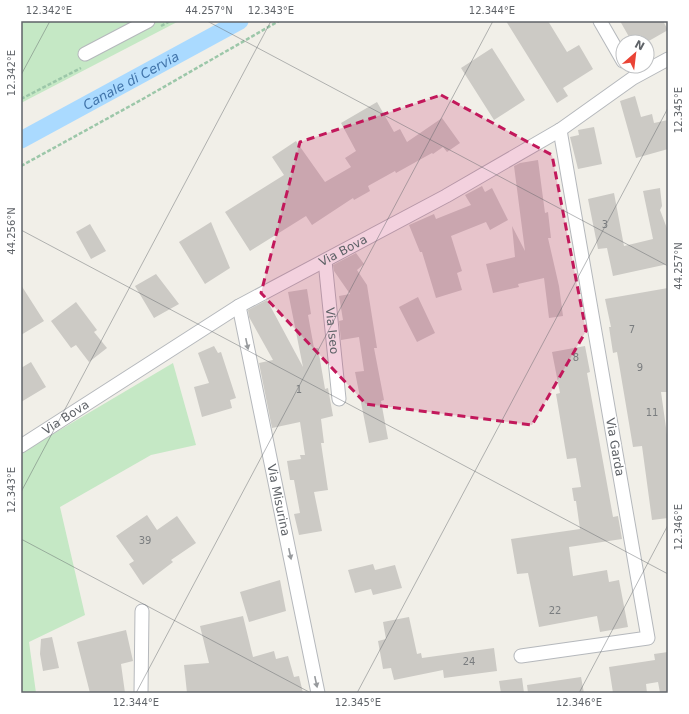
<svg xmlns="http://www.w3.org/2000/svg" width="689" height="714" font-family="'DejaVu Sans',sans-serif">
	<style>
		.green { fill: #c5e8c5 }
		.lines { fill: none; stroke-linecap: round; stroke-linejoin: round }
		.canal { stroke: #aadaff; stroke-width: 17 }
		.building { fill: #cccac5 }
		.street-casing { stroke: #b5b8bc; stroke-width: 15 }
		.path { stroke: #9cc7a9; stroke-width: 2.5; stroke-dasharray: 4 2; stroke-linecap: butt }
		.street { stroke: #fff; stroke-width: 13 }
		.oneway { fill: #979a9d }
		.marked { fill: #c2185b; fill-opacity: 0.2; stroke: #c2185b; stroke-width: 3; stroke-dasharray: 8 5; stroke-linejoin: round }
		.ticks { fill: none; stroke: #5f6368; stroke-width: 1; stroke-opacity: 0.45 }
		.labels { text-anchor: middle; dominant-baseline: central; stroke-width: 3.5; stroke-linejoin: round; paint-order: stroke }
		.number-label { font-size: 10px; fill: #7a7d7f }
		.street-label { font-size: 12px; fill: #5f6368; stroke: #fff }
		.water-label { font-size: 13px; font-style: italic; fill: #4174aa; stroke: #fff }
		.neatline { fill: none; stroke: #5f6368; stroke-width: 1.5 }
		.ticks-label { font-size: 10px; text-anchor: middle; fill: #5f6368 }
	</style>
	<rect width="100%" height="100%" fill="#f1efe8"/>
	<path class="green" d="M 21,21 L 179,21 L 21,103 Z
		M 173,363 L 196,445 L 151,455 L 60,507 L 85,615 L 29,642 L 36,693 L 21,693 L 21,453 Z"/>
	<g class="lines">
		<path class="canal" id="s1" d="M 21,140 L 240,21"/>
	</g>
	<path class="building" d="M 506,21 L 548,21 L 567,52 L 579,45 L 593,69 L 563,88 L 568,96 L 557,103 Z
		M 620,21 L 663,21 L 668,30 L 647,42 L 632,42 Z
		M 492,48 L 525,100 L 494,120 L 461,68 Z
		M 635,96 L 641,117 L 652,114 L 654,123 L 668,120 L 668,149 L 636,158 L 620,101 Z
		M 377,102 L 394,132 L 400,129 L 407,142 L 442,118 L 460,143 L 447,152 L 443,147 L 433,154 L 432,153 L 396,173 L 395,171 L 368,186 L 370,191 L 354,200 L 353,198 L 312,225 L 306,216 L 250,251 L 225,212 L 284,175 L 272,157 L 296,141 L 325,182 L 351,167 L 345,158 L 356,151 L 341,123 Z
		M 594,127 L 602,164 L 578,169 L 570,137 L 579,135 L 578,130 Z
		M 538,160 L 545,213 L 548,212 L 551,238 L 548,238 L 559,286 L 563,316 L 549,318 L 544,278 L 518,284 L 519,287 L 493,293 L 486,264 L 515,257 L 512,226 L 525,251 L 514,166 L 520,163 Z
		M 482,186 L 485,192 L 492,188 L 508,220 L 490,230 L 486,222 L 451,236 L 462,271 L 457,273 L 462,290 L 436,298 L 422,252 L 420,252 L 409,225 L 434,214 L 436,219 L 471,205 L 465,195 Z
		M 660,188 L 662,206 L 660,210 L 668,231 L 668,264 L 613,276 L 607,248 L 598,249 L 588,199 L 614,193 L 624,246 L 653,239 L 643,191 Z
		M 211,222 L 230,268 L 205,284 L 179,242 Z
		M 90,224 L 106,251 L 91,259 L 76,232 Z
		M 356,253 L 364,264 L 357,270 L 367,285 L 377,348 L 374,348 L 384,400 L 381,401 L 388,439 L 369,443 L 355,372 L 364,371 L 359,337 L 341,340 L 339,321 L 343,320 L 339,296 L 350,294 L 334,271 L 333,265 Z
		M 156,274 L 179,304 L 154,318 L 135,286 Z
		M 21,285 L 44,321 L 21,335 Z
		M 668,288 L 668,392 L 661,392 L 668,442 L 668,518 L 652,520 L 642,446 L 633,447 L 617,352 L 613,353 L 609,327 L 611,327 L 605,299 Z
		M 307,289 L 311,314 L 308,315 L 314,348 L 318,348 L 325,389 L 328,388 L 333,416 L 321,419 L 324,443 L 321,443 L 328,490 L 314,492 L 322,531 L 299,535 L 294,514 L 300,513 L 294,480 L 290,480 L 287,461 L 301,459 L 300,455 L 305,455 L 300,422 L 272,428 L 259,363 L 273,360 L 249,317 L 248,310 L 267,300 L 303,367 L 288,292 Z
		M 418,297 L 435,333 L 417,342 L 399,307 Z
		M 76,302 L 97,330 L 94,332 L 107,348 L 89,362 L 76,345 L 71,348 L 51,321 Z
		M 214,346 L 218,353 L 221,352 L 236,398 L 230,400 L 232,408 L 202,417 L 194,387 L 209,383 L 198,353 Z
		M 585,346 L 590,372 L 587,373 L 613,517 L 618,516 L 622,539 L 569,547 L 573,576 L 607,570 L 609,582 L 619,580 L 628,627 L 600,632 L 597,616 L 539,627 L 528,573 L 517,574 L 511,539 L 580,529 L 576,501 L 574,501 L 572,488 L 581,487 L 576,458 L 567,459 L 556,394 L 560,393 L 552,352 Z
		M 31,362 L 46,387 L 21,402 L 21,368 Z
		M 147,515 L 157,530 L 177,516 L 196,543 L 171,560 L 173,562 L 143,585 L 129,564 L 134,561 L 116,536 Z
		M 373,564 L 375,570 L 395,565 L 402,588 L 373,595 L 371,589 L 355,593 L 348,570 Z
		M 280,580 L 286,611 L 249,622 L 240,592 Z
		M 243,616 L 253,657 L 274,651 L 276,659 L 288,656 L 294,677 L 299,676 L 303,693 L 187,693 L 184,665 L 209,663 L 200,626 Z
		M 409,617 L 417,654 L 421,653 L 422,658 L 494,648 L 497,671 L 444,678 L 443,670 L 394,680 L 391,668 L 383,669 L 378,641 L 386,639 L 383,622 Z
		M 126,630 L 133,661 L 121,664 L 125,693 L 90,693 L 77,642 Z
		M 52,637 L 59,668 L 43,671 L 40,654 L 41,639 Z
		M 668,652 L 668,693 L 660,693 L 658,682 L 646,684 L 647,693 L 613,693 L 609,667 L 655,660 L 654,654 Z
		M 581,677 L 584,693 L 528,693 L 527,685 Z
		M 522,678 L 524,693 L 501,693 L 499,681 Z"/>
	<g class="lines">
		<defs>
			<g id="street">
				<path d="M 600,21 L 623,61"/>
				<path d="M 85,54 L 148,21"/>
				<path id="s2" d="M 325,261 L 339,399"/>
				<path id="s3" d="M 239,306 L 318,693"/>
				<path id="s4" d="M 21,446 L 239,306 L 446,196 L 560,130 L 633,78 L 668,59"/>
				<path d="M 521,656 L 648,638 L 560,130"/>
				<path d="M 141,693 L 142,611"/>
			</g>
		</defs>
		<use href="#street" class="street-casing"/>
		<path class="path" d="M 161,26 L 170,21
			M 21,99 L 81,68
			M 21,166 L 141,100 L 279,21"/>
		<use href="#street" class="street"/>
	</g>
	<defs><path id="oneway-solid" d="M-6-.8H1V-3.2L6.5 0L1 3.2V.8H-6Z"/></defs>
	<g class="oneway">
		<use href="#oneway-solid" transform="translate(247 344) rotate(78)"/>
		<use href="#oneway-solid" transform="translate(290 554) rotate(78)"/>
		<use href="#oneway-solid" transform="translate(316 682) rotate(78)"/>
	</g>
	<path class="marked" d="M 441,95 L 552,155 L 586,331 L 532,425 L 366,404 L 261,293 L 300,142 Z"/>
	<path class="ticks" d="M 207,21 L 668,266M 21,75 L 50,21M 21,230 L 668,574M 21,492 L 271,21M 21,539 L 311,693M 136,693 L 493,21M 357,693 L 668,108M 579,693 L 668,525"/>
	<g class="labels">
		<g class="number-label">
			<text x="605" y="224">3</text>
			<text x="632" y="329">7</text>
			<text x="576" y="357">8</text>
			<text x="640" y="367">9</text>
			<text x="299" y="389">1</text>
			<text x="652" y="412">11</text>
			<text x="145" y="540">39</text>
			<text x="555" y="610">22</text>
			<text x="469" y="661">24</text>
		</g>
		<g class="street-label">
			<text stroke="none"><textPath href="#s4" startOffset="377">Via Bova</textPath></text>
			<text stroke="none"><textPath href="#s2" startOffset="70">Via Iseo</textPath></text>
			<text stroke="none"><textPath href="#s4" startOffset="53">Via Bova</textPath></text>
			<text transform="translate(615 447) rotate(80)">Via Garda</text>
			<text stroke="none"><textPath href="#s3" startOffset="198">Via Misurina</textPath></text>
		</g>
		<g class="water-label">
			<text stroke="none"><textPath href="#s1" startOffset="125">Canale di Cervia</textPath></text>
		</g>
	</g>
	<rect width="689" height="714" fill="none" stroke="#ffffff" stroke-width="44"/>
	<g transform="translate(635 54) rotate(28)"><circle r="19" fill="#ffffff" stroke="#bfc1c3"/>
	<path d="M0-3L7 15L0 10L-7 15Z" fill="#ea4335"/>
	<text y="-6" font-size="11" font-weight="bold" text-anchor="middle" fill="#5f6368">N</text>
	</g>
	<rect x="22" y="22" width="645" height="670" class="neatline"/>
	<g class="ticks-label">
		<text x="49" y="14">12.342°E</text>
		<text x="209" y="14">44.257°N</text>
		<text x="271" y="14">12.343°E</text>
		<text x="492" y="14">12.344°E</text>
		<text transform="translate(11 73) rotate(-90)" y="4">12.342°E</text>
		<text transform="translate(678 110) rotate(-90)" y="4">12.345°E</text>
		<text transform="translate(11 231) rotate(-90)" y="4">44.256°N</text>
		<text transform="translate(678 266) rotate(-90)" y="4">44.257°N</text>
		<text transform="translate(11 490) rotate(-90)" y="4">12.343°E</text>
		<text transform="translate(678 527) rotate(-90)" y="4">12.346°E</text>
		<text x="136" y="706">12.344°E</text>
		<text x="358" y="706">12.345°E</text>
		<text x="579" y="706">12.346°E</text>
	</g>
</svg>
